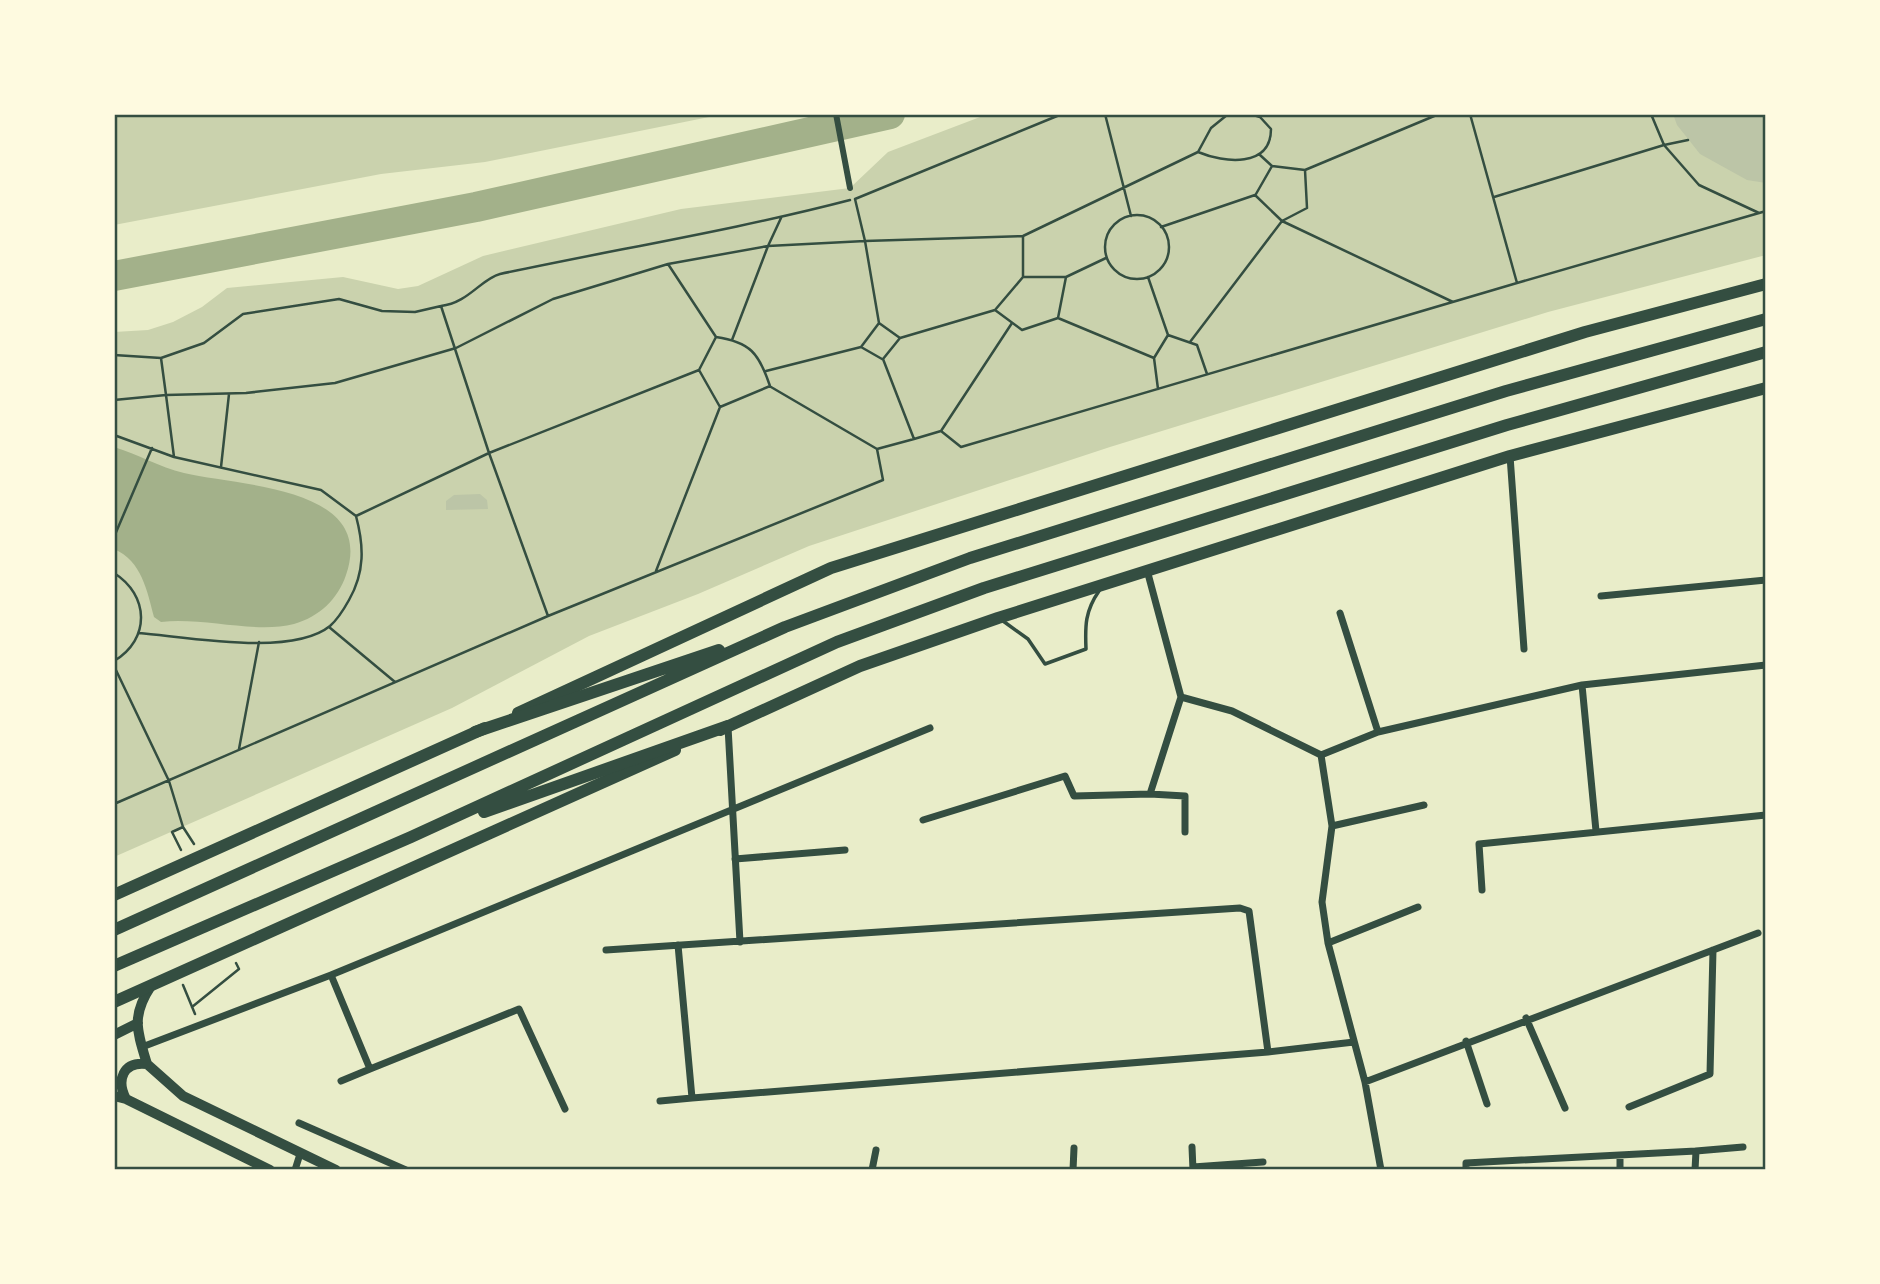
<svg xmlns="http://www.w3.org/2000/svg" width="1880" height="1284" font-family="'Nunito Sans',sans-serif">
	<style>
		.green { fill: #cad2ad }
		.water { fill: #a3b18a }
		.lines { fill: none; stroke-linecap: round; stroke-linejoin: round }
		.river { stroke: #a3b18a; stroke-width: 30 }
		.building { fill: #bcc5a7 }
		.path { stroke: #344e41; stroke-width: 2.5 }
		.service { stroke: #344e41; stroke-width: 3.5 }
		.pedestrian { stroke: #344e41; stroke-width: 6 }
		.minor { stroke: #344e41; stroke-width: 7 }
		.tertiary { stroke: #344e41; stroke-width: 10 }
		.primary { stroke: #344e41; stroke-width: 12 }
		.trunk { stroke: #344e41; stroke-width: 12 }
		.neatline { fill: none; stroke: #344e41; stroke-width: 2.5 }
	</style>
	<rect width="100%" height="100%" fill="#e9edc9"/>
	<path class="green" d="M 114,114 L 724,114 L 485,162 L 381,174 L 114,225 Z
		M 988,114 L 1766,114 L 1766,255 L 1548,312 L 1110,447 L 809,546 L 698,594 L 589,636 L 452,708 L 114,857 L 114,332 L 148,330 L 173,322 L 202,307 L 227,288 L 343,277 L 398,289 L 418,286 L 483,256 L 681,209 L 850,188 L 888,152 Z"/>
	<path class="water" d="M 114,447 C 138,454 159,467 184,473 C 238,486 377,486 346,575 C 338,599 319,617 294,624 C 255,634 203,617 161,622 L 154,617 C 147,591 142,561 114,549 Z"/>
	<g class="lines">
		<path class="river" d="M 114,276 L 476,207 L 890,114"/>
	</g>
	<path class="building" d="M 1673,114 L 1766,114 L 1766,183 L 1747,180 L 1700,154 L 1677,125 Z
		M 480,494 L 487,500 L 488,509 L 446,510 L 446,501 L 454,495 Z"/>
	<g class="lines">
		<path class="path" d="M 1062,114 L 855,199 L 865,241 L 1023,236 L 1198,152 L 1211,128 L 1227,115 L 1225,114
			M 1105,114 L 1131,216
			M 1470,114 L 1517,283 L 1766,211
			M 1651,114 L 1664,145 L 1699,185 L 1759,213
			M 1227,115 L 1236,114
			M 1198,152 C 1224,163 1271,168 1271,129 L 1260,117 L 1250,114
			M 1260,155 L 1272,166
			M 1256,194 L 1272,166 L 1305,170 L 1439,114
			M 1494,197 L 1664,145 L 1688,140
			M1105 247a32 32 0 1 1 64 0a32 32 0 1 1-64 0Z
			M 1282,221 L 1453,302
			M 1282,221 L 1307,208 L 1305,170
			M 1161,227 L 1255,195 L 1282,221 L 1190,342
			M 668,264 L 716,337 C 750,342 759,353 770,386 L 720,407 L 699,370 L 716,337
			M 1023,277 L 1023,236
			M 1066,277 L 1106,258
			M 1148,277 L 1168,335 L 1154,358 L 1158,389
			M 441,306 L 415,312 L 382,311 L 339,299 L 243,314 L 204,343 L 161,358 L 166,395 L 246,393 L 335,383 L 456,348 L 553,299 L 668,264 L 768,246 L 781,218
			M 995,310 L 1022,330 L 1058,318 L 1066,277 L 1023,277 L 995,310 L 900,338 L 883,359 L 914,439 L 941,431 L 961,447 L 1517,283
			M 1058,318 L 1154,358
			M 1168,335 L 1197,345 L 1207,374
			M 732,340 L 768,246 L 865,241 L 879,323
			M 861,347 L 882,359
			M 114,355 L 161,358
			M 766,371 L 861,347 L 879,323 L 900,338
			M 771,387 L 877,449
			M 114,400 L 166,395 L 174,457 L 321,490 L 356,516 L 489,453 L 441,306 C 468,303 481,279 500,274 C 617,249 735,230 850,200
			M 941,431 L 1012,323
			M 114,435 L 174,457
			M 221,467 L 229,394
			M 114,537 L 152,448
			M 656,571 L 720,407
			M 114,573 C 149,595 151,639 114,661
			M 548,616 L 489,453 L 699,370
			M 329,627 L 395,682
			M 139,633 C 187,637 292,657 330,626 C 338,619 344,609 349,600 C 365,572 364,546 356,516
			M 114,666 L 169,781 L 183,827 L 194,844
			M 239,749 L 259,642
			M 114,804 L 548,616 L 883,480 L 877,449 L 914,439
			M 181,850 L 172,832 L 183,827
			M 183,985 L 195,1014
			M 192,1007 L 239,969 L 236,963"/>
		<path class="service" d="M 1003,621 L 1028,639 L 1045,664 L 1086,649 C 1085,626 1085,611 1099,591"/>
		<path class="pedestrian" d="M 836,114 L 850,188"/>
		<path class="minor" d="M 1510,456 L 1524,649
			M 1147,570 L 1181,697 L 1232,711 L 1321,755 L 1332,826 L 1322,902 L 1328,943 L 1365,1082 L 1381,1170
			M 1601,596 L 1766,580
			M 1340,613 L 1378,732
			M 728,727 L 740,942
			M 1321,755 L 1378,732 L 1582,685
			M 1150,794 L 1185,796 L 1185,832
			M 923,820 L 1065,776 L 1074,796 L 1150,794 L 1181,697
			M 1332,826 L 1424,805
			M 1596,831 L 1582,685 L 1766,665
			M 735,859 L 845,850
			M 1482,890 L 1479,844 L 1766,815
			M 1328,943 L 1418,907
			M 678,945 L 692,1098 L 1268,1052 L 1354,1042
			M 606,950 L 1240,908 L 1249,911 L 1268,1052
			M 331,975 L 370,1069 L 519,1009 L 565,1109
			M 1526,1018 L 1565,1108
			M 1466,1041 L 1487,1104
			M 142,1047 L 331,975 L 930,728
			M 341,1081 L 370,1069
			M 1365,1082 L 1758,933
			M 660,1101 L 692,1098
			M 1629,1107 L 1710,1074 L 1713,950
			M 299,1123 L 406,1170
			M 1192,1147 L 1193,1170
			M 1696,1151 L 1743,1147
			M 1620,1155 L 1620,1170
			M 1193,1167 L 1263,1162
			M 295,1170 L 300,1154
			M 872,1170 L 876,1150
			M 1073,1170 L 1074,1148
			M 1466,1170 L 1466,1163 L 1696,1151 L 1695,1170"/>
		<path class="tertiary" d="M 114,1035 L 138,1023
			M 147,1064 L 183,1096 L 336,1170
			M 147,1064 C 137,1031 131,1016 151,986
			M 114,1096 L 126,1099 L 270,1170
			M 126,1099 C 116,1080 123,1061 147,1064"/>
		<path class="primary" d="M 518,713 L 831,568 L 1585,332 L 1766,284
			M 720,730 L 860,666 L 998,618 L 1510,456 L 1766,388
			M 114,895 L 485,728
			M 114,1002 L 675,750"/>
		<path class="trunk" d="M 475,732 L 719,650
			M 484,812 L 728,726
			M 114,930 L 785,627 L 970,558 L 1506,391 L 1766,319
			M 114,966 L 411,837 L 837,642 L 984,588 L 1507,425 L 1766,352"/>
	</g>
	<rect width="1880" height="1284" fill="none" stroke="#fefae0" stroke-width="231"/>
	<rect x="116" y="116" width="1648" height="1052" class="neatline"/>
</svg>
